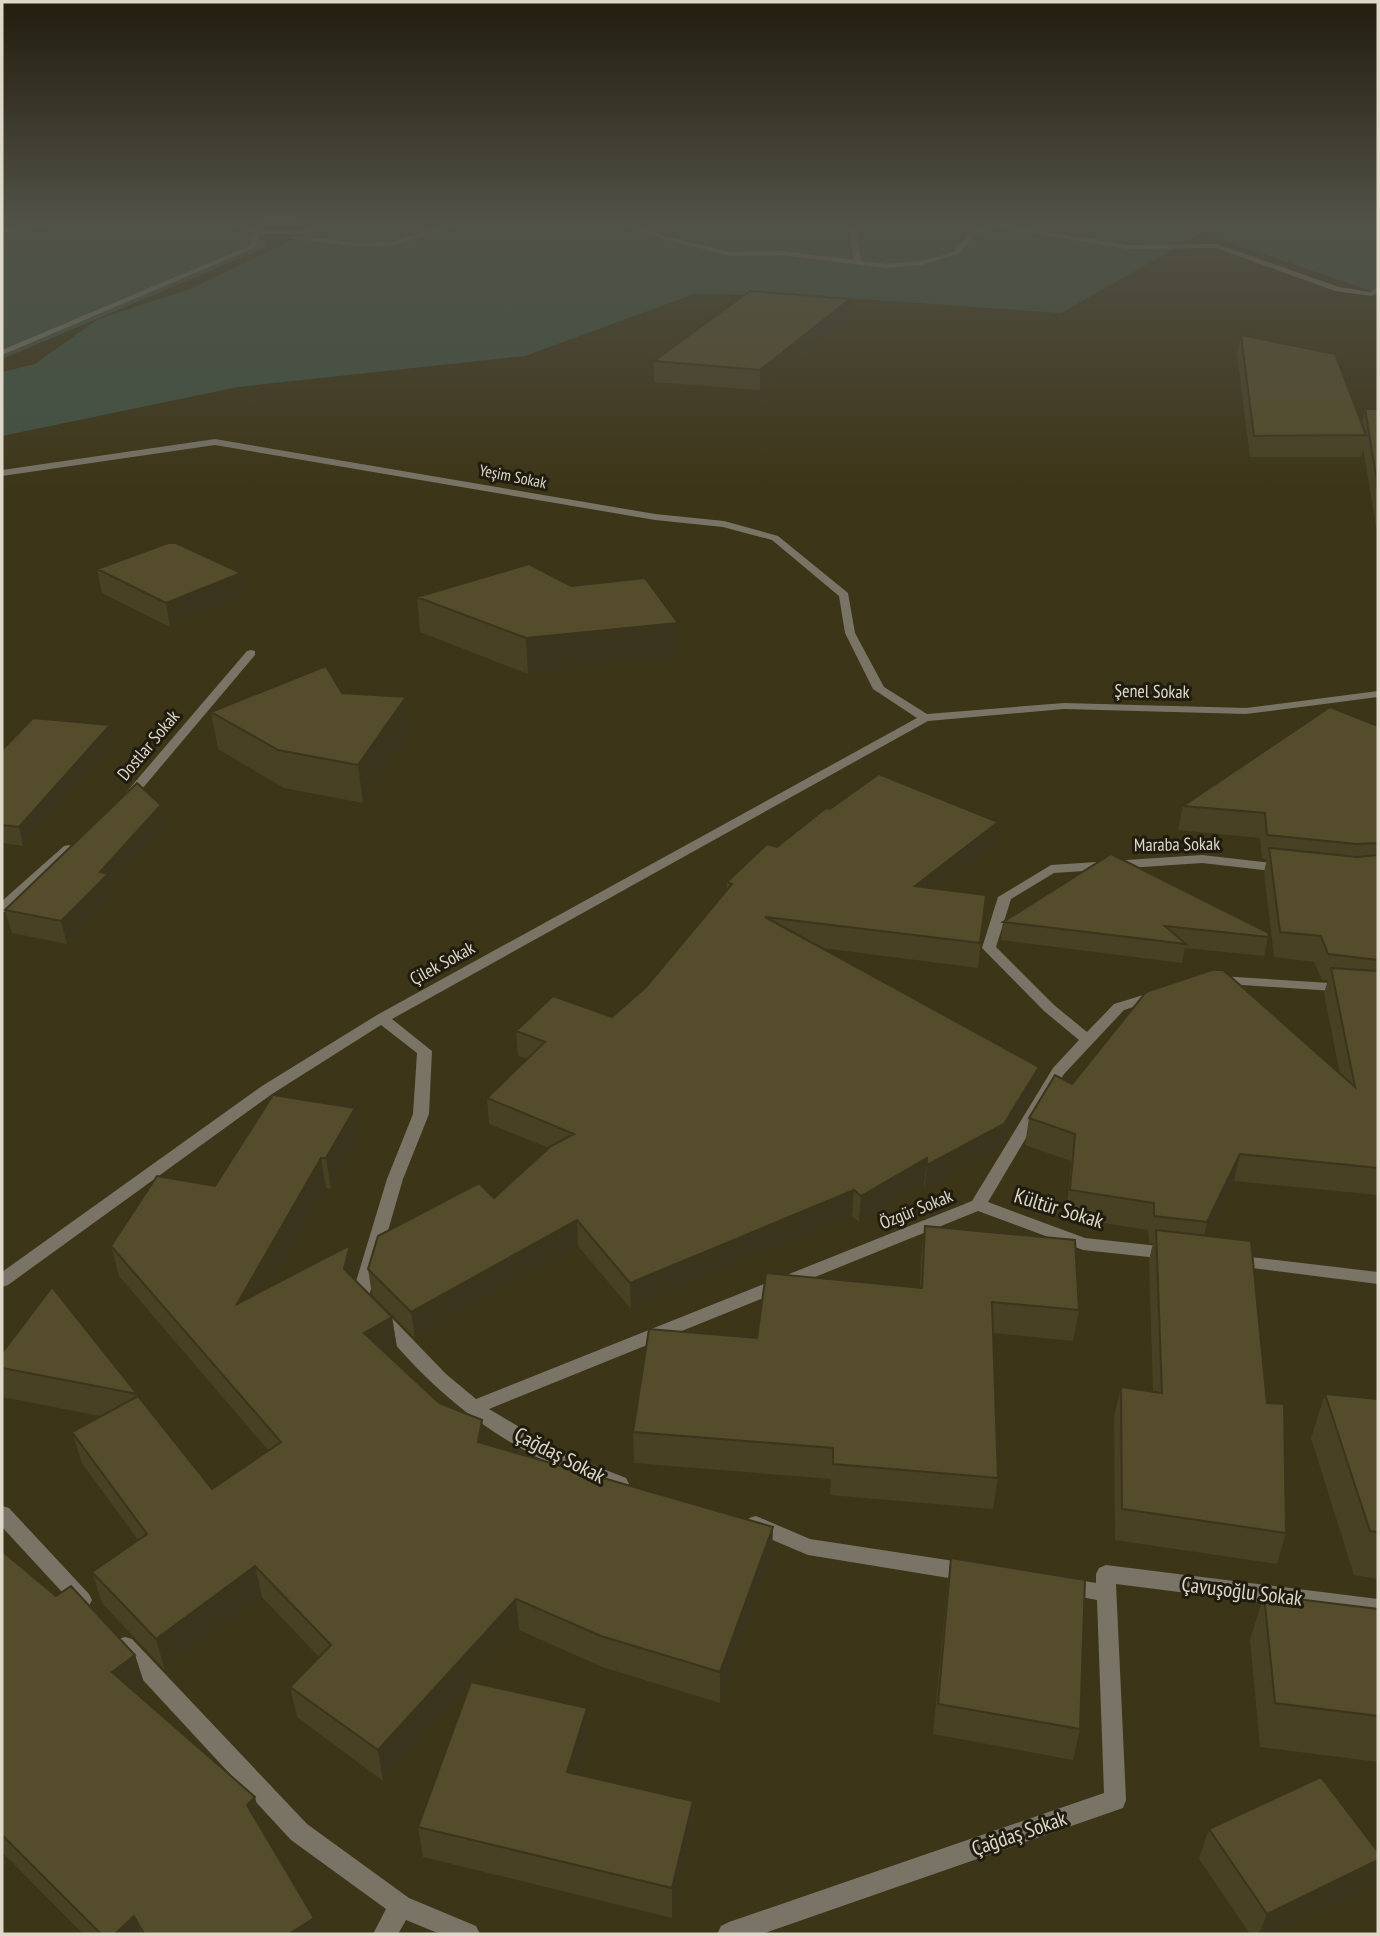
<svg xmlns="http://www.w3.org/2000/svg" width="1380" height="1936" font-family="'PT Sans Narrow',sans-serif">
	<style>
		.green { fill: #415242 }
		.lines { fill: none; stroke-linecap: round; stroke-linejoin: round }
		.minor { fill: #7a7467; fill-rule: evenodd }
		.wall { fill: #484124 }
		.shaded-wall { fill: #3b351d }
		.building { fill: #544c2a; stroke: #3b351d; stroke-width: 2 }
		.labels { text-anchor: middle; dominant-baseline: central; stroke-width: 6; stroke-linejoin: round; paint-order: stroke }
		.far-street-label { font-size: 16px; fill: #ddd8c7; stroke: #201d10 }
		.street-label { font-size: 18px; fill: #ddd8c7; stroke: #201d10 }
		.near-street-label { font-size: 21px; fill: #ddd8c7; stroke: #201d10 }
	</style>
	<rect width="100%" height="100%" fill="#3d3517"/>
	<path class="green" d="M 2,219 L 260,219 L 267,247 L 2,359 Z
		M 293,219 L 1378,219 L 1378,290 L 1371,291 L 1202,233 L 1061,313 L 800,295 L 694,294 L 525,356 L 238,387 L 2,436 L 2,372 L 35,364 L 98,319 L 190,289 L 303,235 Z"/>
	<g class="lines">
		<path class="minor" d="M 68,219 L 81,219 L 2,234 L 2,230 Z
			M 209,219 L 219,219 L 260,230 L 307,230 L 328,219 L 335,219 L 308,234 L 260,234 L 254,248 L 2,355 L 2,350 L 249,246 L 254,232 Z
			M 468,219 L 477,219 L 395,245 L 362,247 L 288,238 L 291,236 L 362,243 L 394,241 Z
			M 610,219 L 618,219 L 664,236 L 731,252 L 781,251 L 854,260 L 848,219 L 854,219 L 861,261 L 886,264 L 921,261 L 954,252 L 969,234 L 994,223 L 1127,245 L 1217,244 L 1339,287 L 1370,292 L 1378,287 L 1378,292 L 1372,296 L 1335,291 L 1216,248 L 1127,249 L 995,227 L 973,236 L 958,254 L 921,265 L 886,268 L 781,255 L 731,256 L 660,238 Z
			M 215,439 L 655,514 L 724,521 L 778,536 L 848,593 L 855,633 L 884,687 L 927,714 L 1064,703 L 1246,708 L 1378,691 L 1378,697 L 1246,714 L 1064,709 L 928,721 L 392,1019 L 432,1051 L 429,1114 L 403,1179 L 369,1296 L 375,1304 L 372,1309 C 362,1312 356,1307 351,1298 L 387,1179 L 413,1114 L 417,1053 L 381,1025 L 272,1094 L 8,1285 L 2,1287 L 2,1272 L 262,1086 L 377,1015 L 917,718 L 873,689 L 845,633 L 839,596 L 772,540 L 723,527 L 655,520 L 215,445 L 2,476 L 2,470 Z
			M 251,650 L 255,651 L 255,655 L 131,802 L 123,802 L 121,799 L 123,796 L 247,651 Z
			M 69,845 L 75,849 L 74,852 L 7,911 L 2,912 L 2,901 L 64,846 Z
			M 1202,855 L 1282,864 L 1288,868 L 1282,872 L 1202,863 L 1054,873 L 1011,899 L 996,947 L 1054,1005 L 1087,1032 L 1114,1004 L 1156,991 L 1163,995 L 1161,998 L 1124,1010 L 1064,1074 L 988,1202 L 1085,1238 L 1168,1247 L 1174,1249 L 1176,1253 L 1174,1257 L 1168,1259 L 1083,1250 L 978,1211 L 489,1409 L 563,1453 L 626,1478 L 629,1484 L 626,1490 L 619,1492 C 554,1470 492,1437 441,1391 C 418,1371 398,1347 377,1325 L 374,1320 L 377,1315 L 383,1313 L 389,1315 L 446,1374 L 476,1399 L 972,1201 L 1053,1068 L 1079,1040 L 1044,1011 L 982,948 L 998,897 L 1051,865 Z
			M 1219,976 L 1378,986 L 1378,994 L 1214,983 L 1212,980 Z
			M 1234,1255 L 1378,1272 L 1378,1284 L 1228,1265 L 1226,1261 L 1228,1257 Z
			M 2,1506 L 9,1508 L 89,1594 L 92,1600 L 89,1606 L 82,1609 L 75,1606 L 2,1527 Z
			M 756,1516 L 810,1539 L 967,1563 L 974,1566 L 977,1572 L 974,1578 L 967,1581 L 808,1555 L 749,1530 L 746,1524 L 749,1518 Z
			M 1106,1565 L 1378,1599 L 1378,1617 L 1116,1584 L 1126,1800 L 1123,1808 L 762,1934 L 717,1934 L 721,1926 L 729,1922 L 1104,1793 L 1097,1600 L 1060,1593 L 1057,1587 L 1060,1581 L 1067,1578 L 1096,1583 L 1096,1574 L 1099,1568 Z
			M 125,1637 L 132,1639 L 307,1824 L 409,1898 L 476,1926 L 480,1934 L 440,1934 L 406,1920 L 398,1934 L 373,1934 L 386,1909 L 291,1840 L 118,1653 L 115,1646 L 118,1639 Z"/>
	</g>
	<path class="wall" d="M 849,319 L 760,390 L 654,382 L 654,361 Z
		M 1241,335 L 1362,424 L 1365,409 L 1378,409 L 1378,527 L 1376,526 L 1363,448 L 1361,457 L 1250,457 L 1237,355 Z
		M 97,569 L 245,597 L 170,627 L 102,593 Z
		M 571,586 L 678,623 L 678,659 L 528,674 L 420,632 L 417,597 Z
		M 342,693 L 410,734 L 363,803 L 284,788 L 218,749 L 211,712 Z
		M 1378,726 L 1378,1195 L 1234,1181 L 1207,1236 L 1267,1403 L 1286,1533 L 1277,1564 L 1115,1540 L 1114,1417 L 1121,1387 L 1153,1392 L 1149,1260 L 1153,1243 L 1149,1243 L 1148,1230 L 1066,1217 L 1071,1161 L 1025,1145 L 1029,1118 L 1072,1084 L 1340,1074 L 1324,993 L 1328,980 L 1322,980 L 1314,962 L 1274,957 L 1264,872 L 1267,859 L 1262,859 L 1260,838 L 1178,830 L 1183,806 Z
		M 114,743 L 23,846 L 2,843 L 2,750 Z
		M 165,827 L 111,888 L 113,897 L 67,944 L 12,933 L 5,910 Z
		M 995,845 L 939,889 L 986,895 L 978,968 L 822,948 L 1039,1067 L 1035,1092 L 1000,1149 L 924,1191 L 924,1184 L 859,1222 L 852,1216 L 631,1309 L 578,1246 L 415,1338 L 372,1295 L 368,1269 L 494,1198 L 549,1148 L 489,1124 L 487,1098 L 527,1059 L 518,1056 L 516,1031 L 612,1017 L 646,987 L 726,891 L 727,882 L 777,847 Z
		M 1111,854 L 1269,933 L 1264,956 L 1185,948 L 1182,963 L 1001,940 L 1003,922 Z
		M 355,1108 L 359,1137 L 331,1189 L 326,1188 L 270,1287 L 350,1245 L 355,1276 L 354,1279 L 392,1317 L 397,1348 L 386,1354 L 485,1444 L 772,1558 L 720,1703 L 602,1667 L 519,1630 L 472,1682 L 589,1738 L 578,1774 L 693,1801 L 692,1831 L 672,1918 L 423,1857 L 418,1827 L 470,1684 L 383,1781 L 297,1717 L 290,1687 L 319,1657 L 262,1597 L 165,1670 L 102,1603 L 92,1572 L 138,1540 L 82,1463 L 72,1432 L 100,1416 L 2,1397 L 2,1353 L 137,1394 L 212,1489 L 268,1450 L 119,1276 L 111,1246 Z
		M 925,1226 L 1079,1310 L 1073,1341 L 993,1333 L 998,1478 L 993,1509 L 830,1495 L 831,1479 L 634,1463 L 633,1432 L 757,1338 L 920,1288 L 921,1256 Z
		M 1325,1394 L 1378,1399 L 1378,1579 L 1354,1575 L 1311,1438 Z
		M 2,1551 L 56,1596 L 135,1655 L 145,1686 L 136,1692 L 263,1827 L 261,1829 L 318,1934 L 83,1934 L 2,1852 Z
		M 951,1558 L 1080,1729 L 1073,1760 L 933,1734 L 947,1589 Z
		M 1264,1595 L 1378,1609 L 1378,1762 L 1260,1747 L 1250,1640 Z
		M 1209,1829 L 1369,1888 L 1274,1934 L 1250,1934 L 1199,1859 Z"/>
	<path class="shaded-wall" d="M 850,299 L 849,319 L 760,390 L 760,370 Z
		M 241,573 L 245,597 L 170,627 L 166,603 Z
		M 678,623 L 678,659 L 528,674 L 526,638 Z
		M 406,697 L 410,734 L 363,803 L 358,765 Z
		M 110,725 L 114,743 L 23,846 L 19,827 Z
		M 161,805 L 165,827 L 111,888 L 113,897 L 67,944 L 61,921 L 100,872 Z
		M 998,822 L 995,845 L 913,910 L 915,886 Z
		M 1039,1067 L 1035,1092 L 1000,1149 L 924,1191 L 927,1165 Z
		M 355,1108 L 359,1137 L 331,1189 L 326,1158 Z
		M 1240,1154 L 1234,1181 L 1201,1249 L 1207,1222 Z
		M 321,1158 L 326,1188 L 244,1335 L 237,1304 Z
		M 927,1158 L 924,1184 L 859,1222 L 861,1196 Z
		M 854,1190 L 852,1216 L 631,1309 L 630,1283 Z
		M 577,1220 L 578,1246 L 415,1338 L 411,1312 Z
		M 350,1245 L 355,1276 L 349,1300 L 344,1269 Z
		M 392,1317 L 397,1348 L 369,1364 L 364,1333 Z
		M 482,1420 L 486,1451 L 478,1442 Z
		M 773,1527 L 772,1558 L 720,1703 L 720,1672 Z
		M 255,1566 L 262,1597 L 165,1670 L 156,1639 Z
		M 516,1599 L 519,1630 L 383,1781 L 378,1750 Z
		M 135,1655 L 145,1686 L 122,1702 L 112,1672 Z
		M 587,1708 L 589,1738 L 569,1802 L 567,1772 Z
		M 255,1797 L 263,1827 L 255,1835 L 247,1805 Z
		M 693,1801 L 692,1831 L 672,1918 L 672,1888 Z
		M 1378,1860 L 1378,1868 L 1369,1888 L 1274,1934 L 1259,1934 L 1267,1914 Z
		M 134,1916 L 141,1934 L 115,1934 Z
		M 314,1918 L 318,1934 L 289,1934 Z"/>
	<path class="building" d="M 750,291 L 850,299 L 760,370 L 654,361 Z
		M 1241,335 L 1335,354 L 1366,435 L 1254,436 Z
		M 1365,409 L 1378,409 L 1378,487 Z
		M 168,543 L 176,543 L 241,573 L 166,603 L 97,569 Z
		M 529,564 L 571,586 L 645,578 L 678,623 L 526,638 L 417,597 Z
		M 326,666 L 342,693 L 406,697 L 358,765 L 278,750 L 211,712 Z
		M 1330,707 L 1378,726 L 1378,843 L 1356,844 L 1267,835 L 1265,813 L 1183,806 Z
		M 33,718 L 110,725 L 19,827 L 2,825 L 2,750 Z
		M 879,774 L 998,822 L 915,886 L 986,895 L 980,943 L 765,917 L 1039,1067 L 1004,1124 L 927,1165 L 927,1158 L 861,1196 L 854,1190 L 630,1283 L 577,1220 L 411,1312 L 368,1269 L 378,1236 L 479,1183 L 494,1198 L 551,1146 L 574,1134 L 487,1098 L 545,1042 L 516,1031 L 553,996 L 612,1017 L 646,987 L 732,884 L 727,882 L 767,844 L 777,847 L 826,808 L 830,809 Z
		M 137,783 L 161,805 L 100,872 L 108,874 L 61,921 L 5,910 Z
		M 1269,848 L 1357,857 L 1378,855 L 1378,960 L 1328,954 L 1321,936 L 1280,932 Z
		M 1111,854 L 1269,933 L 1268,937 L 1165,926 L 1186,944 L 1003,922 Z
		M 1331,968 L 1378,971 L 1378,1168 L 1240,1154 L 1207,1222 L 1154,1216 L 1154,1203 L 1070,1190 L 1075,1134 L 1029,1118 L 1055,1075 L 1072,1084 L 1146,992 L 1212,970 L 1223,970 L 1355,1087 Z
		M 273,1095 L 355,1108 L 326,1158 L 321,1158 L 237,1304 L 350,1245 L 344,1269 L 392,1317 L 364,1333 L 439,1403 L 482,1420 L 478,1442 L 773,1527 L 720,1672 L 601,1636 L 516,1599 L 378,1750 L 290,1687 L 331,1645 L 255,1566 L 156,1639 L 92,1572 L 147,1534 L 72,1432 L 138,1396 L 212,1489 L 281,1442 L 111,1246 L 157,1176 L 215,1186 Z
		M 925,1226 L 1075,1240 L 1079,1310 L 992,1302 L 998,1478 L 833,1464 L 833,1448 L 633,1432 L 649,1329 L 757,1338 L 766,1273 L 922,1288 Z
		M 1156,1230 L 1251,1241 L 1267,1403 L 1284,1404 L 1286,1533 L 1122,1509 L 1121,1387 L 1162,1393 Z
		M 52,1287 L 137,1394 L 2,1368 L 2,1353 Z
		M 1325,1394 L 1378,1399 L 1378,1532 L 1370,1531 Z
		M 2,1551 L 56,1596 L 71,1586 L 135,1655 L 112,1672 L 255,1797 L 247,1805 L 314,1918 L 289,1934 L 144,1934 L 134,1916 L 115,1934 L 101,1934 L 2,1835 Z
		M 951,1558 L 1085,1580 L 1080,1729 L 938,1704 Z
		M 1264,1595 L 1378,1609 L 1378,1716 L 1275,1703 Z
		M 471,1682 L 587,1708 L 567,1772 L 693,1801 L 672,1888 L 418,1827 Z
		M 1321,1777 L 1378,1852 L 1378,1860 L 1267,1914 L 1209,1829 Z"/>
	<linearGradient id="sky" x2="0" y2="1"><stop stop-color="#221d0d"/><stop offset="0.45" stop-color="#515147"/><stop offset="1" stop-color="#515147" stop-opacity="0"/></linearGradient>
	<rect width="1380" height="490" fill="url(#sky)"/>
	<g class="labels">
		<g class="far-street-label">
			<text transform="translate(513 476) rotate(11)">Yeşim Sokak</text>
		</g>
		<g class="street-label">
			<text transform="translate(1152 691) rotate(1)">Şenel Sokak</text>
			<text transform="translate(148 745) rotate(-50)">Dostlar Sokak</text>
			<text transform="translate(1177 844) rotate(-1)">Maraba Sokak</text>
			<text transform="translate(442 963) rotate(-29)">Çilek Sokak</text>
			<text transform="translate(916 1209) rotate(-22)">Özgür Sokak</text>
		</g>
		<g class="near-street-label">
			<text transform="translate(1059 1208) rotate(17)">Kültür Sokak</text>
			<text transform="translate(560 1455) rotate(27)">Çağdaş Sokak</text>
			<text transform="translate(1242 1591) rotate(7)">Çavuşoğlu Sokak</text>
			<text transform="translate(1019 1833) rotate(-19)">Çağdaş Sokak</text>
		</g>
	</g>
	<rect width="1380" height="1936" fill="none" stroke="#ddd8c7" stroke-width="7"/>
</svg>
